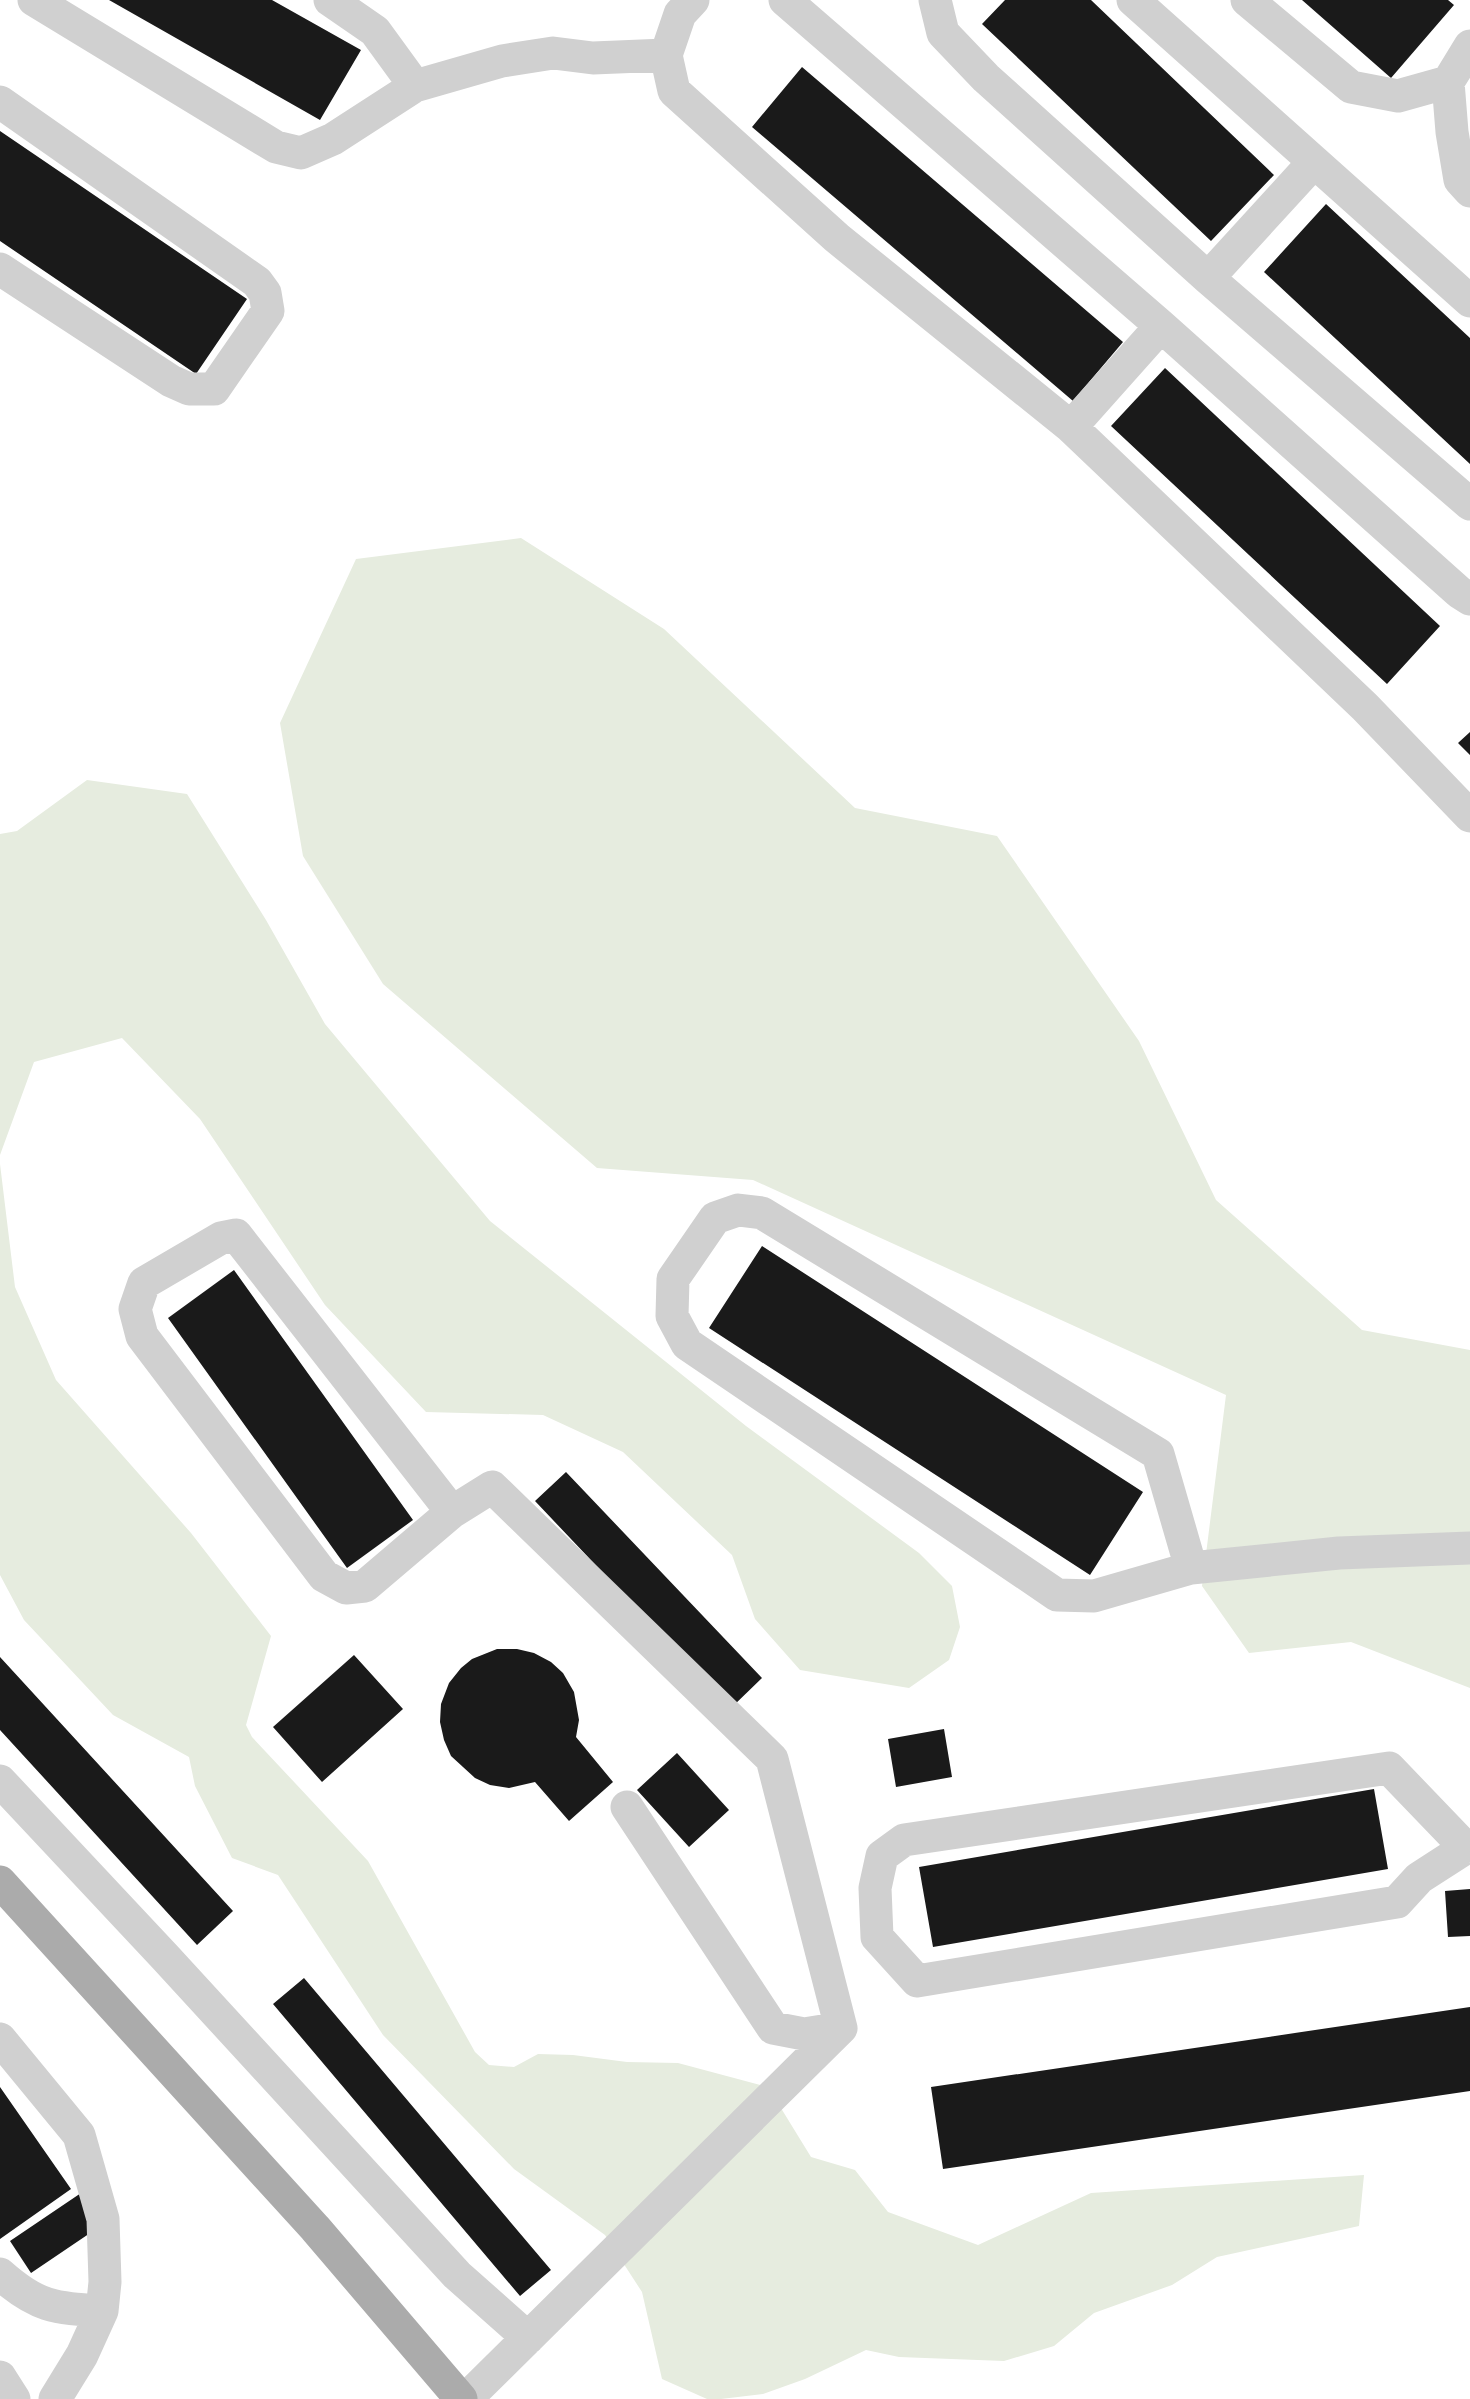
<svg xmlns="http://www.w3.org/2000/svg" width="1470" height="2399" font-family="Ubuntu,sans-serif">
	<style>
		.green { fill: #e6ecdf }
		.building { fill: #1a1a1a }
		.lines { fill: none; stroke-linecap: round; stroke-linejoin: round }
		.minor { stroke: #d0d0d0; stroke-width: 33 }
		.major { stroke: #ababab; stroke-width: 33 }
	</style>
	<rect width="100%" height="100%" fill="#fff"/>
	<path class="green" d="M 521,538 L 664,629 L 855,808 L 997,836 L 1139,1041 L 1216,1200 L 1362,1330 L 1470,1350 L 1470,1688 L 1351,1642 L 1249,1653 L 1202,1586 L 1226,1395 L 753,1180 L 597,1168 L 383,984 L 303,856 L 280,723 L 356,559 Z
		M 87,780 L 187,794 L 266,920 L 325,1024 L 490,1221 L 746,1426 L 919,1553 L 952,1586 L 960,1627 L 949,1660 L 909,1688 L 800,1670 L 755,1619 L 732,1555 L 623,1452 L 543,1415 L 426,1412 L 325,1305 L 200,1119 L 122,1038 L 34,1062 L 0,1155 L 0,834 L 17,831 Z
		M 0,1164 L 15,1287 L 56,1380 L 191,1533 L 271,1636 L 246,1725 L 252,1737 L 368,1861 L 475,2052 L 489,2065 L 514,2067 L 538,2054 L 573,2055 L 627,2062 L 678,2063 L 768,2087 L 811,2157 L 855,2170 L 888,2212 L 978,2245 L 1091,2193 L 1364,2175 L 1359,2226 L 1217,2257 L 1172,2285 L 1094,2313 L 1054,2346 L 1004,2361 L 899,2357 L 866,2350 L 805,2379 L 763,2394 L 721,2399 L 707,2399 L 662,2379 L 642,2292 L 605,2235 L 514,2169 L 383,2035 L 278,1875 L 232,1858 L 195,1786 L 189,1757 L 113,1715 L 24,1620 L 0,1575 Z"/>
	<path class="building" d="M 109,0 L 272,0 L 361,50 L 320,120 Z
		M 1005,0 L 1091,0 L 1274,175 L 1211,241 L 982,24 Z
		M 1302,0 L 1448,0 L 1454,5 L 1391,78 Z
		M 802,67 L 1123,342 L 1073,401 L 752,127 Z
		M 0,131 L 247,299 L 196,374 L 0,241 Z
		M 1326,204 L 1470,338 L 1470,464 L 1264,272 Z
		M 1165,368 L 1440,626 L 1387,684 L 1111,426 Z
		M 1470,732 L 1470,755 L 1458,743 Z
		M 762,1246 L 1143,1492 L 1090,1575 L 709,1328 Z
		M 234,1270 L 413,1520 L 347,1568 L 168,1318 Z
		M 566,1472 L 762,1678 L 731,1708 L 535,1501 Z
		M 497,1649 L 517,1649 L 534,1653 L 551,1662 L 563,1673 L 574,1692 L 579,1720 L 576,1737 L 613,1782 L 569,1821 L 535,1782 L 509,1788 L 490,1785 L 475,1778 L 451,1756 L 444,1740 L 440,1722 L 441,1704 L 449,1683 L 461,1668 L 472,1659 Z
		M 354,1655 L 403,1709 L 322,1782 L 273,1727 Z
		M 0,1657 L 233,1911 L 197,1945 L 0,1730 Z
		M 944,1729 L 952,1777 L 896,1787 L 888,1739 Z
		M 677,1753 L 729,1810 L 689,1847 L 637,1790 Z
		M 1374,1789 L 1388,1869 L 933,1947 L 919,1867 Z
		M 1470,1889 L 1470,1936 L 1448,1937 L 1445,1891 Z
		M 304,1978 L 551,2270 L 520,2296 L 273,2004 Z
		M 1470,2007 L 1470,2091 L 943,2169 L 931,2087 Z
		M 0,2087 L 71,2189 L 0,2239 Z
		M 81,2193 L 102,2225 L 31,2273 L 10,2241 Z"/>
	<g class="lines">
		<path class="minor" d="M 34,0 L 276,147 L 301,153 L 333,139 L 415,86 L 502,61 L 553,53 L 593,58 L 666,55
			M 330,0 L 375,31 L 415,86
			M 693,0 L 680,14 L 666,55 L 674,91 L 837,238 L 1071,427 L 1365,707 L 1470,816
			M 785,0 L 1161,326 L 1459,592 L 1470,599
			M 935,0 L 943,33 L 986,78 L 1208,278 L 1470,504
			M 1133,0 L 1470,301
			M 1247,0 L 1351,87 L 1398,96 L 1448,82
			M 1470,46 L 1448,82 L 1452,132 L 1460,180 L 1470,191
			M 0,102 L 257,282 L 265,293 L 268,311 L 214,389 L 189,389 L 171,381 L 0,269
			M 1208,278 L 1314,162
			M 1071,427 L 1161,326
			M 452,1512 L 236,1235 L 221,1238 L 144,1283 L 135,1309 L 142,1336 L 324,1576 L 346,1588 L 365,1586 L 452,1512 L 492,1487 L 772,1759 L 841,2028 L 466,2399
			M 1191,1568 L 1158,1454 L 762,1213 L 738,1210 L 715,1218 L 673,1279 L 672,1316 L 687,1344 L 1057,1595 L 1094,1596 L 1191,1568 L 1339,1553 L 1470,1548
			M 0,1781 L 165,1957 L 457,2275 L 528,2338
			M 627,1807 L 773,2028 L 804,2034 L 841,2028
			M 1465,1847 L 1389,1768 L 904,1840 L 882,1856 L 875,1888 L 877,1937 L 917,1981 L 1397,1902 L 1419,1878 L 1470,1845
			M 0,2039 L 79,2135 L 103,2219 L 105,2282 L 102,2311 L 82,2355 L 55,2399
			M 0,2274 C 37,2307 54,2308 102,2311
			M 0,2377 L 14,2399"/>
		<path class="major" d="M 0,1882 L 315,2228 L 461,2399"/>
	</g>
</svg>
